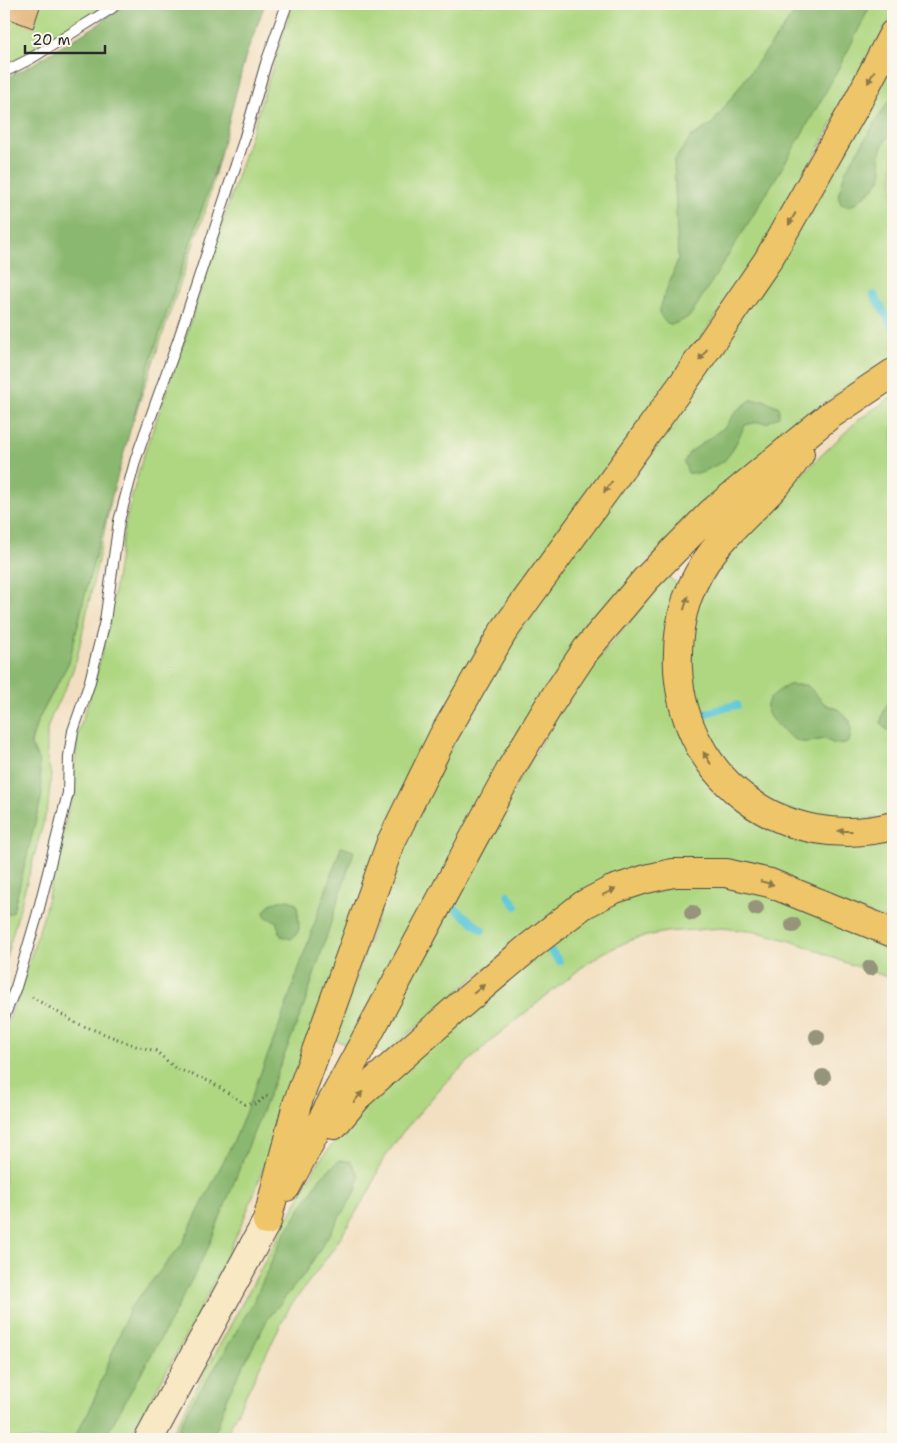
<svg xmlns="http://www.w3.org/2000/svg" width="897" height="1443" font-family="'Shantell Sans',sans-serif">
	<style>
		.green { fill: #afd782; stroke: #6d8156 }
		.forest { fill: #8bb870; stroke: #5b724e }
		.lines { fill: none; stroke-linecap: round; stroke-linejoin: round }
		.stream { stroke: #5cc7d5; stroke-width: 8 }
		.building { fill: #e1b172 }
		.lane-casing { stroke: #494642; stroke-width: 12 }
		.secondary-casing { stroke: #494642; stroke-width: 30 }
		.highway-casing { stroke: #494642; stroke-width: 30 }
		.path { stroke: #494642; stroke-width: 3; stroke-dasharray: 1 4; stroke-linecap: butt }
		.lane { stroke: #fff; stroke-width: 10 }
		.secondary { stroke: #f8e8c3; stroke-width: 28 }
		.highway { stroke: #eec569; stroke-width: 28 }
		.tree { fill: #97947b }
		.oneway { fill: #8c784a }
	</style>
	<rect width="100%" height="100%" fill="#fbf7ec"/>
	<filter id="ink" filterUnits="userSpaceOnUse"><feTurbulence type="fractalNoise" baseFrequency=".02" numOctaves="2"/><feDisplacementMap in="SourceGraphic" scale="10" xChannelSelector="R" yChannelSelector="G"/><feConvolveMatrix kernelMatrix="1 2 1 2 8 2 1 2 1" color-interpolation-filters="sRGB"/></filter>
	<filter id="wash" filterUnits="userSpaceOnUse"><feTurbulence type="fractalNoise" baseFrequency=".0096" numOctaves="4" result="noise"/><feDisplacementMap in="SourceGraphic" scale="20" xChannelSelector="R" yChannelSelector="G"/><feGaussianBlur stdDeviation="1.12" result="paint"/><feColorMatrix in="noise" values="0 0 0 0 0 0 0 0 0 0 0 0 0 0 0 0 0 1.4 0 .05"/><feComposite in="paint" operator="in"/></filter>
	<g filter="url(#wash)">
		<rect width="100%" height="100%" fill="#f2dfc1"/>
		<path class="green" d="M 4,4 L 111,4 L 16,63 L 4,67 Z
			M 293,4 L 893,4 L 893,14 L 760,254 L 495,629 L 286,1101 C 272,1142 259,1183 242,1223 C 209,1297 168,1368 129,1439 L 4,1439 L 4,1031 L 20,990 L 43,918 L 72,795 L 78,733 L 93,687 L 109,623 L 125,523 L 142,460 L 184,342 Z
			M 893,57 L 893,357 L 841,391 L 792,427 L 704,504 L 638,571 L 348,1046 L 334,1039 L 404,842 L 477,696 Z
			M 220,155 L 207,205 L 133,421 L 144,380 Z
			M 893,396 L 893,816 L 837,823 L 771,804 L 720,761 L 692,703 L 690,631 L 707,577 L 746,528 L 858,420 Z
			M 111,500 L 77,658 L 69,681 L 53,712 L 47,729 L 47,757 L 51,775 L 48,806 L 4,965 L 4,915 L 13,912 L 39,762 L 31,743 L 37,722 L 69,662 L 87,586 Z
			M 666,575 L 679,585 L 670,628 L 722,792 L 893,836 L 893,921 L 696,862 L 485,968 L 384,1055 L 374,1048 L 504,806 L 560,710 L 597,661 Z
			M 697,882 L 768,893 L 893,945 L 893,979 L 841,961 L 816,950 L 791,941 L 758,932 L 723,928 L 666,932 L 633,939 L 603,953 L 581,968 L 495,1037 L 444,1084 L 402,1133 L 382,1161 L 371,1188 L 334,1248 L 289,1308 L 224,1439 L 169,1439 L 318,1163 L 347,1124 L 392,1076 L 588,913 L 649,889 Z"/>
		<path class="forest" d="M 121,4 L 265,4 L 245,58 L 220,155 L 144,380 L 87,586 L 69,662 L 37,722 L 30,745 L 39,762 L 42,795 L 13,912 L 4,915 L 4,78 L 23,70 L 99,24 Z
			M 801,4 L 871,4 C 819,113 754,214 690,316 C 676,324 666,331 659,311 L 678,259 L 674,161 L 691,137 L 712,124 Z
			M 893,97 L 893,130 L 882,146 L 880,158 L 882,171 L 880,179 L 875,187 L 855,204 L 848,206 L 841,204 L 838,196 L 845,172 L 886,105 Z
			M 751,400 L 764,400 L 779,407 L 779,416 L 767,423 L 758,422 L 745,425 L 732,451 L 724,461 L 701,473 L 688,473 L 684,462 L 689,453 L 726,426 L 735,412 Z
			M 789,685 L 807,685 L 825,704 L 839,710 L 850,721 L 851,731 L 849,742 C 838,746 834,744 824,739 C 817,740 808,743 801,742 C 793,740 787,734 782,729 C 757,710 765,697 789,685 Z
			M 893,699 L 893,729 L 892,731 L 886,729 L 881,723 C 882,714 885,704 893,699 Z
			M 341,847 L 354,851 L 305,1003 L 208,1248 L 172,1318 L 104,1439 L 73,1439 L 90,1409 L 130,1308 L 182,1244 L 237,1134 L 279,1026 Z
			M 286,899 L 296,903 C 298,907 299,924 299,929 C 298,933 295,936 291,939 L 281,936 L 276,921 C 270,919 265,918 264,912 L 270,904 Z
			M 340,1160 L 351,1162 L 359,1176 L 356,1191 L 305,1273 L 267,1320 L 227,1397 L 217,1428 L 209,1439 L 177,1439 L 177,1433 L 188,1409 L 218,1363 L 255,1299 L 282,1238 L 321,1177 Z"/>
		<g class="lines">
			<path class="stream" d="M 874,295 L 893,327
				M 698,716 L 723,708 L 737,705
				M 508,895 L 516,906
				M 456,909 L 482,930
				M 550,950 L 559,961"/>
		</g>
		<g id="blocks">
			<path class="building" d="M 7,4 L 41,4 L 33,28 L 4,17 Z"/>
		</g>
	</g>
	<g filter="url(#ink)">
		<use href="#blocks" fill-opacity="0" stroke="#494642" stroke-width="1"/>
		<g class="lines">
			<defs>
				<path id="lane" d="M 4,72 L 30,59 L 112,8 L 116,4
					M 4,1017 L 16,987 L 37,916 L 68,793 L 69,756 L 73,731 L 89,685 L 105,621 L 119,521 L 136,458 L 178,341 L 244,140 L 266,63 L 287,4"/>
				<path id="secondary" d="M 149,1439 L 267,1221"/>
				<path id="highway" d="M 800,454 C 792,465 784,477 774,487 C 740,524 705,548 687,599 C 679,622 677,645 678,669 C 684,781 785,854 893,826
					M 334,1125 L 360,1094 L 457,1008 L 529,947 L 583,905 L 612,890 L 646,879 L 673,873 L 726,873 L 770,883 L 893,933
					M 286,1187 L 512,767 L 550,704 L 586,650 L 646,579 L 712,512 L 830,415 L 893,373
					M 267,1221 L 297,1104 L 391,842 L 443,736 L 503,632 L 684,382 L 768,260 L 857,103 L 893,34"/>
			</defs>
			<use href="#lane" class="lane-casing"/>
			<use href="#secondary" class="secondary-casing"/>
			<use href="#highway" class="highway-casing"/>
			<path class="path" d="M 32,997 L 76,1023 L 136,1046 L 156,1051 L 175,1068 L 211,1082 L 245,1104 L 257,1104 L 266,1096 L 270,1097"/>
			<use href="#lane" class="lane"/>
			<use href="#secondary" class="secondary"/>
			<use href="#highway" class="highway"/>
		</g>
		<g class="tree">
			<circle cx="756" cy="908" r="8"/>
			<circle cx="692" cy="913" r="8"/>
			<circle cx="793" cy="925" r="8"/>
			<circle cx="870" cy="968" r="8"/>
			<circle cx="817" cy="1037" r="8"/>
			<circle cx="823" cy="1077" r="8"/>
		</g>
		<defs><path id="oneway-solid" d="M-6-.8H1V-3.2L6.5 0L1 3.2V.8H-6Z" transform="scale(1.25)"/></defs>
		<g class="oneway">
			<use href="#oneway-solid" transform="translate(871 77) rotate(118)"/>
			<use href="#oneway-solid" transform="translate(792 219) rotate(120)"/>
			<use href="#oneway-solid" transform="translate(703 355) rotate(125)"/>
			<use href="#oneway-solid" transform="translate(608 487) rotate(126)"/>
			<use href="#oneway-solid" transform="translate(686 603) rotate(-73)"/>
			<use href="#oneway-solid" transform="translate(707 758) rotate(-122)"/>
			<use href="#oneway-solid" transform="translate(845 831) rotate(180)"/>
			<use href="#oneway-solid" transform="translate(767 883) rotate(15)"/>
			<use href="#oneway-solid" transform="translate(609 892) rotate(-25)"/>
			<use href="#oneway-solid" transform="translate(479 989) rotate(-39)"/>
			<use href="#oneway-solid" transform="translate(358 1097) rotate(-49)"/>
		</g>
	</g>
	<rect width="897" height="1443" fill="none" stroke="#fbf7ec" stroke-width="20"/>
	<path d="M25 45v8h80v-8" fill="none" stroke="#2b2b2b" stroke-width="2.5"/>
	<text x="32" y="45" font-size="15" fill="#2b2b2b" stroke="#fbf7ec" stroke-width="4" paint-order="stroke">20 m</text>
</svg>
